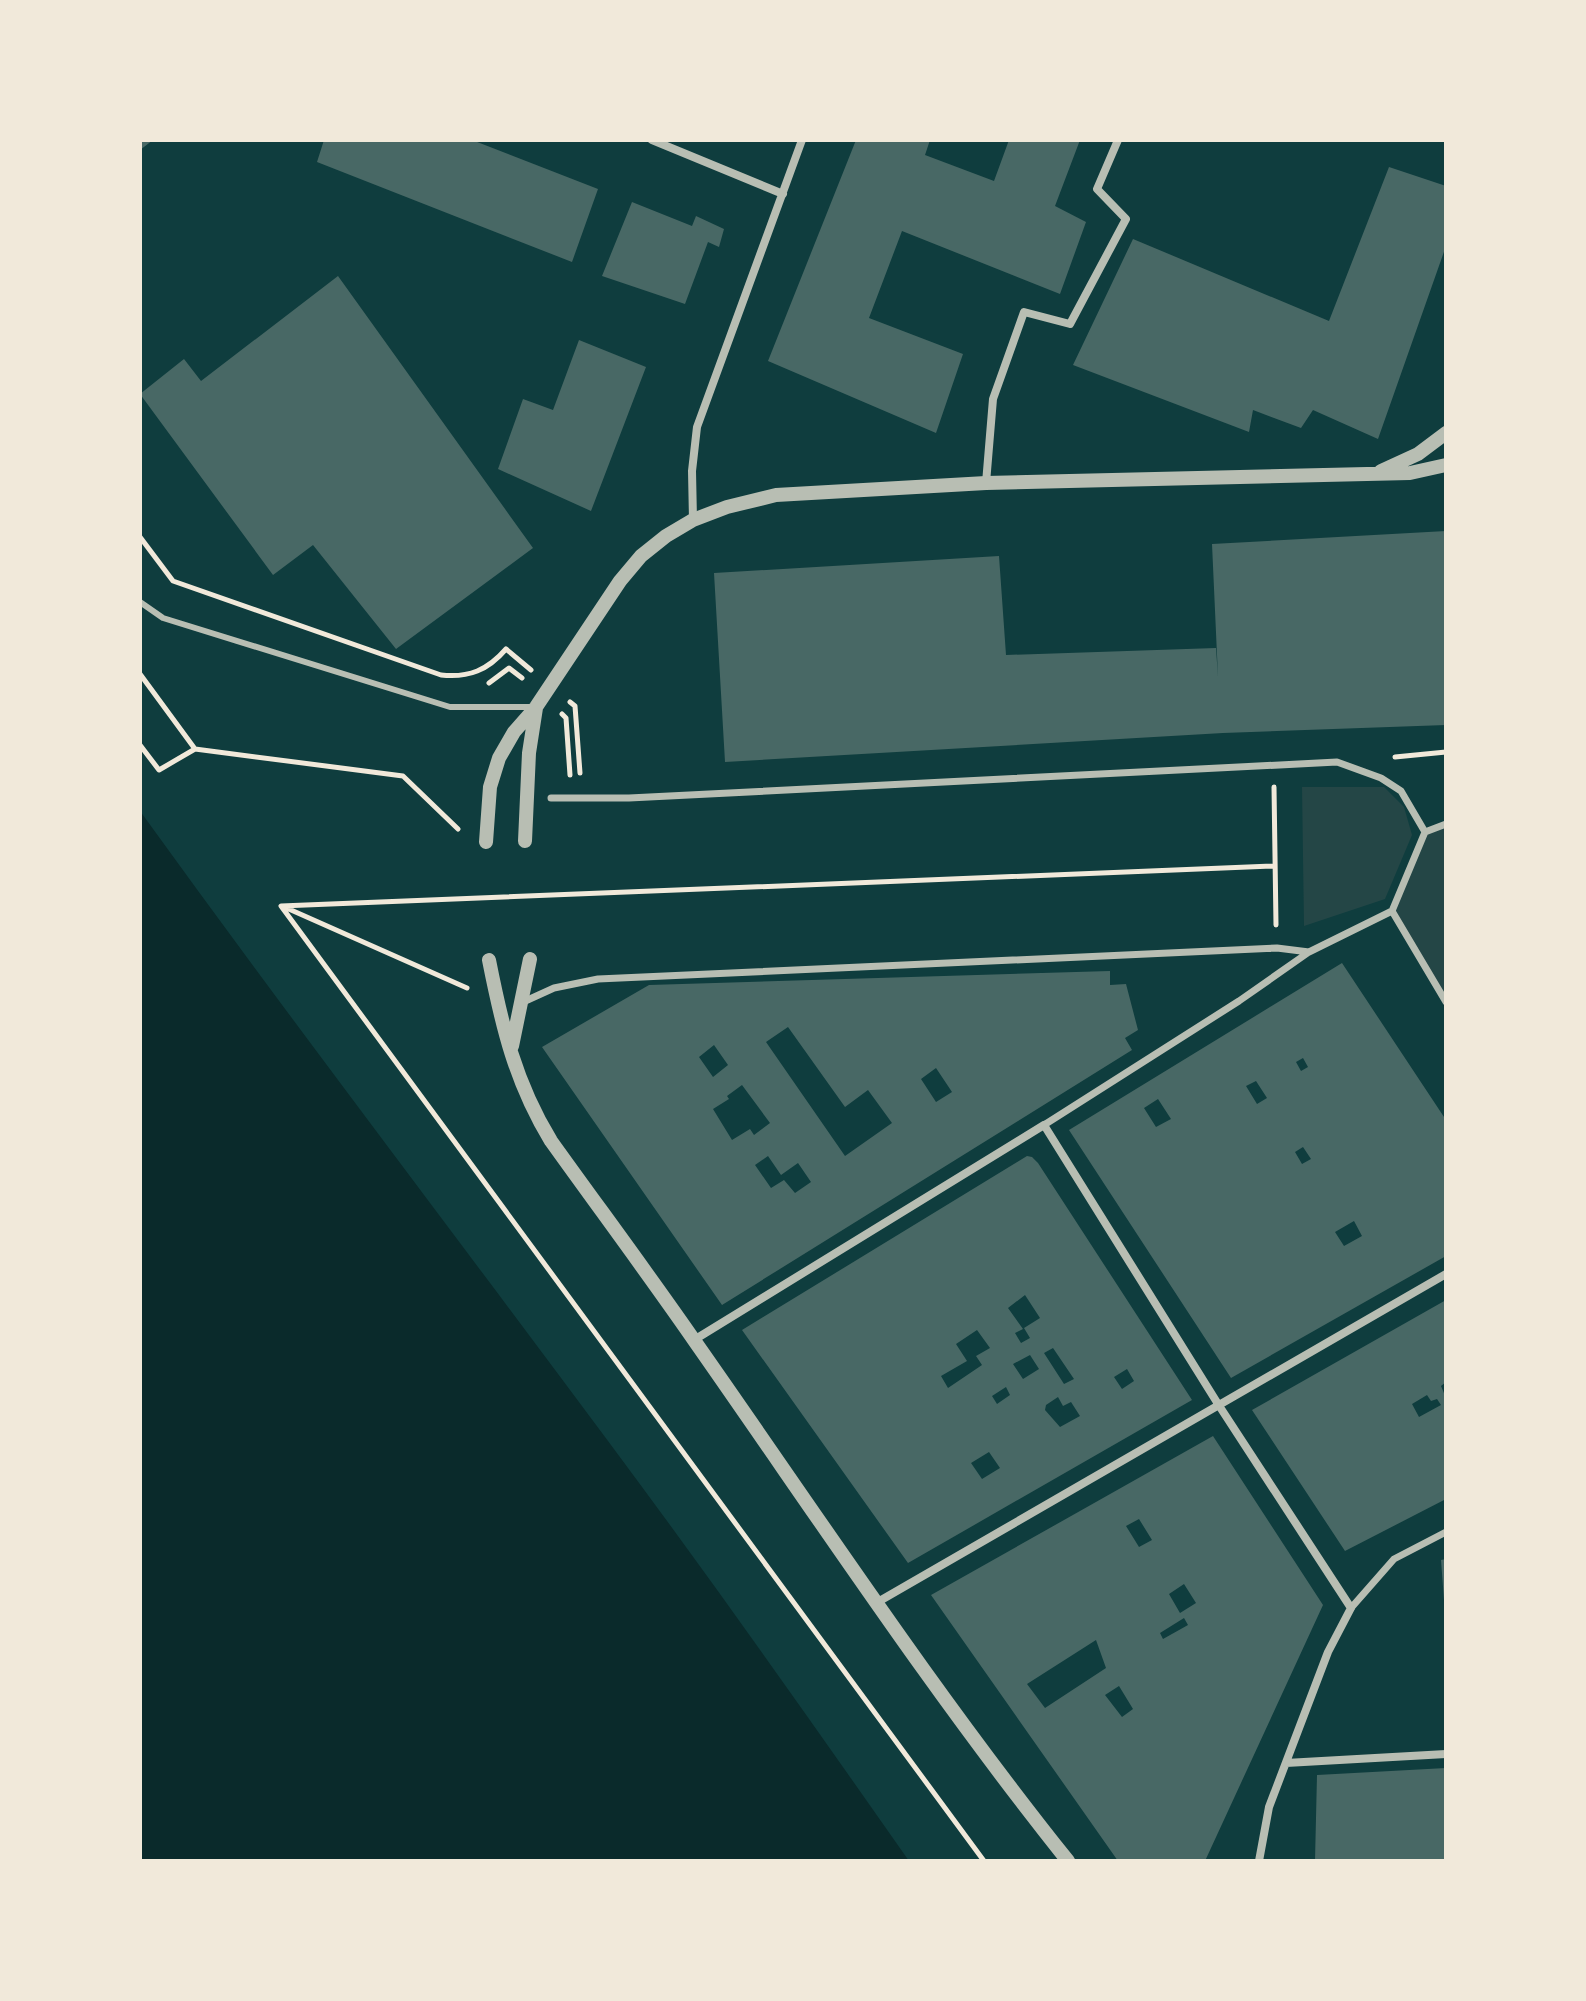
<svg xmlns="http://www.w3.org/2000/svg" width="1586" height="2001" font-family="Inter,sans-serif">
	<style>
		.green { fill: #244646 }
		.water { fill: #0a2a2b }
		.building { fill: #486865; fill-rule: evenodd }
		.lines { fill: none; stroke-linecap: round; stroke-linejoin: round }
		.path { stroke: #f1e9da; stroke-width: 5 }
		.service { stroke: #b8beb3; stroke-width: 6 }
		.pedestrian { stroke: #b8beb3; stroke-width: 7 }
		.minor { stroke: #b8beb3; stroke-width: 8 }
		.tertiary { stroke: #b8beb3; stroke-width: 14 }
	</style>
	<rect width="100%" height="100%" fill="#0f3d3e"/>
	<path class="green" d="M 1302,787 L 1384,787 L 1404,807 L 1412,835 L 1385,899 L 1304,926 Z
		M 1446,823 L 1446,1002 L 1392,911 L 1425,832 Z"/>
	<path class="water" d="M 140,811 C 293,1023 452,1231 608,1441 C 711,1579 810,1720 909,1861 L 140,1861 Z"/>
	<path class="building" d="M 140,140 L 153,140 L 140,150 Z
		M 324,140 L 472,140 L 598,189 L 572,262 L 317,162 Z
		M 856,140 L 930,140 L 925,155 L 994,181 L 1009,140 L 1080,140 L 1055,206 L 1086,222 L 1060,294 L 902,231 L 869,318 L 963,354 L 936,433 L 768,361 Z
		M 1389,167 L 1446,186 L 1446,246 L 1378,439 L 1313,410 L 1301,428 L 1253,410 L 1249,432 L 1073,365 L 1133,239 L 1329,321 Z
		M 632,202 L 692,226 L 696,216 L 724,229 L 719,247 L 708,242 L 685,304 L 602,276 Z
		M 338,276 L 533,548 L 396,649 L 313,545 L 273,575 L 140,394 L 184,359 L 201,381 Z
		M 579,340 L 646,367 L 591,511 L 498,469 L 523,399 L 553,410 Z
		M 1446,531 L 1446,725 L 1223,733 L 725,762 L 714,573 L 999,556 L 1006,655 L 1216,648 L 1218,677 L 1212,544 Z
		M 1342,963 L 1446,1120 L 1446,1256 L 1231,1378 L 1069,1130 ZM 1303,1058 L 1308,1067 L 1301,1071 L 1296,1062 ZM 1256,1081 L 1267,1098 L 1257,1104 L 1246,1086 ZM 1158,1099 L 1171,1119 L 1156,1127 L 1144,1108 ZM 1303,1147 L 1311,1159 L 1302,1164 L 1295,1152 ZM 1354,1221 L 1362,1236 L 1344,1246 L 1335,1232 Z
		M 1110,971 L 1110,985 L 1126,984 L 1138,1030 L 1125,1038 L 1132,1050 L 722,1305 L 542,1047 L 649,985 ZM 788,1027 L 845,1107 L 868,1090 L 892,1123 L 845,1156 L 766,1042 ZM 714,1045 L 728,1065 L 713,1077 L 699,1057 ZM 936,1068 L 952,1092 L 936,1102 L 921,1079 ZM 742,1085 L 770,1123 L 754,1135 L 750,1129 L 732,1140 L 713,1109 L 729,1099 L 727,1096 ZM 768,1156 L 781,1175 L 798,1163 L 811,1182 L 795,1193 L 784,1180 L 771,1188 L 755,1165 Z
		M 1027,1156 L 1032,1157 L 1038,1163 L 1192,1400 L 908,1563 L 742,1330 ZM 1025,1295 L 1040,1318 L 1024,1328 L 1030,1338 L 1021,1343 L 1015,1333 L 1023,1329 L 1008,1308 ZM 977,1330 L 990,1348 L 976,1356 L 982,1365 L 948,1388 L 941,1376 L 967,1361 L 956,1344 ZM 1053,1348 L 1074,1379 L 1064,1384 L 1044,1353 ZM 1030,1355 L 1039,1369 L 1023,1379 L 1013,1364 ZM 1127,1369 L 1134,1381 L 1122,1389 L 1114,1377 ZM 1006,1387 L 1010,1395 L 997,1404 L 992,1396 ZM 1058,1397 L 1063,1406 L 1071,1402 L 1080,1416 L 1060,1427 L 1045,1410 L 1046,1405 ZM 989,1452 L 1000,1468 L 982,1479 L 971,1463 Z
		M 1446,1300 L 1446,1382 L 1441,1386 L 1446,1398 L 1446,1499 L 1345,1551 L 1252,1410 ZM 1427,1395 L 1431,1401 L 1437,1399 L 1441,1405 L 1419,1417 L 1412,1404 Z
		M 1213,1436 L 1323,1605 L 1205,1861 L 1118,1861 L 931,1595 ZM 1139,1519 L 1152,1540 L 1139,1547 L 1126,1526 ZM 1184,1584 L 1196,1603 L 1180,1613 L 1169,1594 ZM 1184,1618 L 1188,1625 L 1163,1639 L 1160,1633 ZM 1096,1640 L 1106,1668 L 1045,1708 L 1027,1684 ZM 1119,1686 L 1133,1709 L 1122,1717 L 1105,1695 Z
		M 1446,1559 L 1446,1600 L 1444,1600 L 1441,1560 Z
		M 1446,1768 L 1446,1861 L 1315,1861 L 1317,1775 Z"/>
	<g class="lines">
		<path class="path" d="M 140,537 L 173,581 L 441,675 C 469,678 488,670 506,649 L 531,670
			M 140,674 L 195,749 L 403,776 L 458,829
			M 489,683 L 509,668 L 522,678
			M 570,702 L 575,706 L 580,773
			M 562,714 L 566,718 L 570,775
			M 140,745 L 159,770 L 195,749
			M 1395,757 L 1446,752
			M 1274,787 L 1276,925
			M 282,906 L 467,988
			M 984,1861 L 281,906 L 1275,866"/>
		<path class="service" d="M 140,602 L 163,618 L 450,707 L 534,707"/>
		<path class="pedestrian" d="M 551,798 L 629,798 L 1337,762 L 1381,778 L 1401,791 L 1425,832
			M 1446,824 L 1425,832 L 1392,911 L 1446,1002
			M 521,1003 L 554,988 L 598,979 L 1277,948 L 1309,952 L 1392,911
			M 1044,1125 L 1239,1001 L 1309,952
			M 1351,1608 L 1394,1559 L 1446,1532"/>
		<path class="minor" d="M 652,140 L 783,194
			M 986,483 L 993,399 L 1024,312 L 1070,324 L 1126,219 L 1097,189 L 1118,140
			M 693,520 L 692,471 L 697,427 L 802,140
			M 694,1340 L 1044,1125 L 1218,1404 L 1351,1608 L 1328,1652 L 1269,1807 L 1259,1861
			M 876,1603 L 1446,1274
			M 1286,1763 L 1446,1754"/>
		<path class="tertiary" d="M 1381,471 L 1418,454 L 1446,433
			M 525,841 L 529,753 L 536,708
			M 486,842 L 490,787 L 499,758 L 514,732 L 536,707 L 620,581 L 641,556 L 666,536 L 693,520 L 727,507 L 776,495 L 986,483 L 1410,473 L 1446,465
			M 489,960 C 502,1026 515,1082 551,1141 C 599,1208 649,1275 696,1343 C 818,1517 935,1695 1068,1861
			M 512,1046 L 530,959"/>
	</g>
	<rect width="1586" height="2001" fill="none" stroke="#f1e9da" stroke-width="284"/>
</svg>
